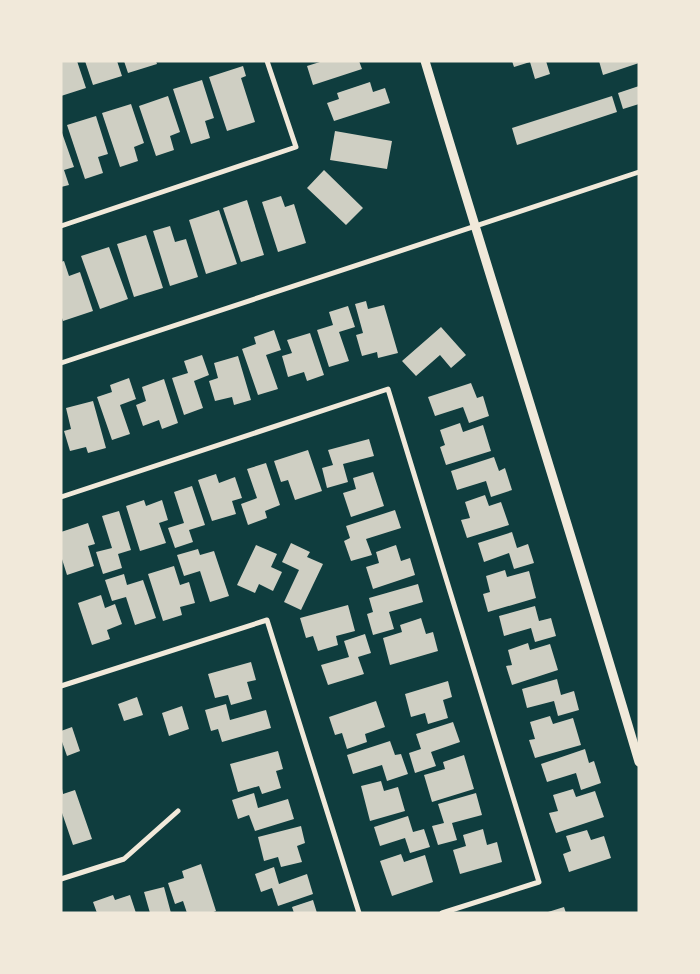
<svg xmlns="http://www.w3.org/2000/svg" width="700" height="974" font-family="'Roboto Condensed',sans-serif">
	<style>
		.building { fill: #cfcfc3 }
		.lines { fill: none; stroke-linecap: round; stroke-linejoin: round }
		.minor { stroke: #f1e9da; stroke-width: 5 }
		.tertiary { stroke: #f1e9da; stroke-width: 9 }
	</style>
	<rect width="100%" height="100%" fill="#0f3d3e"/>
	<path class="building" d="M 61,61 L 77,61 L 86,88 L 61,96 Z
		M 85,61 L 117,61 L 122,76 L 93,85 Z
		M 124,61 L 156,61 L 157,64 L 128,73 Z
		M 323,61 L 359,61 L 362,69 L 313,85 L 307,66 Z
		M 512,61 L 546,61 L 550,74 L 535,79 L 530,62 L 514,67 Z
		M 599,61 L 639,61 L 639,63 L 603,75 Z
		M 243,66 L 246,76 L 241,78 L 255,122 L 227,131 L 209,77 Z
		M 202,80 L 214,118 L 205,121 L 210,138 L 191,144 L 173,89 Z
		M 370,82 L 373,92 L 385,88 L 390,103 L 334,121 L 327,103 L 339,99 L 337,93 Z
		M 639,86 L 639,104 L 623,109 L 618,93 Z
		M 168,96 L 180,132 L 170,136 L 174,150 L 156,156 L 139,106 Z
		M 612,96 L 617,112 L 517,145 L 512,128 Z
		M 131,104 L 144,143 L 134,147 L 138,161 L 120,167 L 102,113 Z
		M 96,116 L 108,154 L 98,157 L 103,173 L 85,179 L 67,125 Z
		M 61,130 L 74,167 L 64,170 L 69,185 L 61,187 Z
		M 335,131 L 392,141 L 387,169 L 330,160 Z
		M 324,170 L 363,208 L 346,225 L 307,188 Z
		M 281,196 L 285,207 L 294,204 L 306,243 L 278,252 L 262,202 Z
		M 247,200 L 264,255 L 241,262 L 223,208 Z
		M 219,210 L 237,264 L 206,274 L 189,220 Z
		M 170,226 L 175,242 L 186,239 L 198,277 L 170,286 L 153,231 Z
		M 146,235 L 163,288 L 134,297 L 117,244 Z
		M 109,247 L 128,299 L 100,309 L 81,256 Z
		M 64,261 L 69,276 L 80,272 L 93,311 L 63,321 L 61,315 L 61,262 Z
		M 366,301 L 368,309 L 384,305 L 398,353 L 378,358 L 377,352 L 362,356 L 356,335 L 363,333 L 355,304 Z
		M 348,306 L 355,327 L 339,332 L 349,361 L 329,367 L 317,330 L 333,325 L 329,312 Z
		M 441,327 L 466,355 L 451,368 L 440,355 L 416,376 L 402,361 Z
		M 274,330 L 281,350 L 266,355 L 278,389 L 258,395 L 242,349 L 256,344 L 254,337 Z
		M 310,333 L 324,375 L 307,381 L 304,372 L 288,377 L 282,356 L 292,353 L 287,340 Z
		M 202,355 L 209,375 L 194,381 L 203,408 L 184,415 L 172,378 L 188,373 L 184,361 Z
		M 238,356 L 251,400 L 234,405 L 232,397 L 215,401 L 209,381 L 218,378 L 214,363 Z
		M 129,378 L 136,399 L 120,405 L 130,434 L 112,440 L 97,397 L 112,392 L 110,385 Z
		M 164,379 L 178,423 L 162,429 L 159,420 L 143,426 L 136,405 L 146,401 L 142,387 Z
		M 471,383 L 477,398 L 483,396 L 489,416 L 469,423 L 463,407 L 435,416 L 428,397 Z
		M 93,401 L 106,448 L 88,453 L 86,447 L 70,451 L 64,431 L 71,429 L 66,408 Z
		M 460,423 L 463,432 L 483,425 L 491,451 L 446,465 L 440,447 L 445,445 L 440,430 Z
		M 369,439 L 374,456 L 343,464 L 348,482 L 327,488 L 322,468 L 333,465 L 328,450 Z
		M 308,450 L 322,491 L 295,500 L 288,480 L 281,482 L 274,461 Z
		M 494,457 L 499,471 L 505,468 L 512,490 L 491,497 L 486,481 L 457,490 L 451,471 Z
		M 266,463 L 280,505 L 265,511 L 267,518 L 248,525 L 241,504 L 257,498 L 247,469 Z
		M 373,472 L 384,506 L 351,517 L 343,493 L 356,489 L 353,478 Z
		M 216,474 L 219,483 L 235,477 L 242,498 L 232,501 L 236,514 L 212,521 L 198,480 Z
		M 192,486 L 205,525 L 189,530 L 193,542 L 175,548 L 168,528 L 184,523 L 174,492 Z
		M 485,495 L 489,506 L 501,502 L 509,525 L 467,538 L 461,520 L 470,518 L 465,502 Z
		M 144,500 L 146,506 L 162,500 L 168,520 L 159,523 L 166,543 L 140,551 L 126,506 Z
		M 395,510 L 401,528 L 366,539 L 372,555 L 351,561 L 344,541 L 350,538 L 346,526 Z
		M 119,511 L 131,550 L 118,554 L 122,568 L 103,574 L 96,552 L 112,548 L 102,516 Z
		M 88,523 L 95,544 L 88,546 L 94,566 L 67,575 L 61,556 L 61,532 Z
		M 512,532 L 517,548 L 528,544 L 534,563 L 514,569 L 509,553 L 484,562 L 478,543 Z
		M 291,543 L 310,552 L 307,557 L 323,564 L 301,610 L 284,602 L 299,570 L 282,562 Z
		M 256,545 L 277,554 L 271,567 L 282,572 L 273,591 L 259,584 L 255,593 L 237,585 Z
		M 396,545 L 401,561 L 410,558 L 415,575 L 373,589 L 366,567 L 379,563 L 376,552 Z
		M 198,549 L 200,555 L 214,551 L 229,596 L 210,602 L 200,571 L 184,576 L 177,555 Z
		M 174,566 L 180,585 L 189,582 L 195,603 L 180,607 L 182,615 L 163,621 L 148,574 Z
		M 505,570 L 507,577 L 529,571 L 536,598 L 488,612 L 483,594 L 490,592 L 486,576 Z
		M 124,574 L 127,585 L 143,580 L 156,618 L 135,625 L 126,597 L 112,601 L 105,580 Z
		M 418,584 L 423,602 L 389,612 L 394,629 L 373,635 L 367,614 L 373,612 L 369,598 Z
		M 101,595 L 105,608 L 115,604 L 122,624 L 107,630 L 110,639 L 92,645 L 78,603 Z
		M 348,605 L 355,631 L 336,636 L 338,645 L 318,651 L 313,636 L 306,638 L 300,618 Z
		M 535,606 L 539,621 L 551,618 L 556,636 L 535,642 L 531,628 L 504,636 L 499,616 Z
		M 421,618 L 426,634 L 433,632 L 438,651 L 390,665 L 383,638 L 402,632 L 400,625 Z
		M 365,634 L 371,653 L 358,657 L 364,674 L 328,685 L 321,665 L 349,657 L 344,641 Z
		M 528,643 L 530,650 L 550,644 L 558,670 L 512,685 L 506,666 L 512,665 L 508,650 Z
		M 251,662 L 256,680 L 247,682 L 252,699 L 231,705 L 228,695 L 215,698 L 208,674 Z
		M 557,679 L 561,695 L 574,691 L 579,710 L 558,716 L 554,701 L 527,708 L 522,689 Z
		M 448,681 L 452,697 L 443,700 L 448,718 L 428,724 L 425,713 L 411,717 L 405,694 Z
		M 137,697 L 143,715 L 124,721 L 118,704 Z
		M 376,701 L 385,727 L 365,734 L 367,742 L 347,749 L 342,733 L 335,735 L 329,717 Z
		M 226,704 L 230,720 L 266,710 L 271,728 L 222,742 L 218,729 L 211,731 L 205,710 Z
		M 182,706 L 189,729 L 169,736 L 162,713 Z
		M 550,716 L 553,724 L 573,718 L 581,745 L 535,758 L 529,740 L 535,739 L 530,722 Z
		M 453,722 L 460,742 L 431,752 L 436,766 L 415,773 L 409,753 L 421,749 L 416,734 Z
		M 72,727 L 80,751 L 67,756 L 61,739 L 61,731 Z
		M 390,741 L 395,755 L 401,754 L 408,774 L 387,781 L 382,765 L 353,774 L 347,755 Z
		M 585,749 L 589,763 L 594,761 L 601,783 L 581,790 L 576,773 L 547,782 L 541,764 Z
		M 278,751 L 283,769 L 276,771 L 281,788 L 262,794 L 259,786 L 238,792 L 230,764 Z
		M 464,755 L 474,789 L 432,802 L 424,775 L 445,769 L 443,762 Z
		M 381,781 L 384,791 L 398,787 L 405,811 L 370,821 L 361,786 Z
		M 62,789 L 63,794 L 75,790 L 92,839 L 73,845 L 61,810 Z
		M 573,789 L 576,797 L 595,791 L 604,817 L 556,833 L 549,813 L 558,811 L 553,795 Z
		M 254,793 L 258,808 L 288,799 L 294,819 L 255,831 L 249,815 L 238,819 L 232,800 Z
		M 476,793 L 482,815 L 452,823 L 457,840 L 438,845 L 432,826 L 444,823 L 438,804 Z
		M 408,816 L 413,832 L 424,829 L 430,847 L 410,853 L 405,838 L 380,846 L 374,827 Z
		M 301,826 L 305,843 L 297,846 L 302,862 L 281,867 L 278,857 L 264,861 L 258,837 Z
		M 483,829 L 487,845 L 497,842 L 502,862 L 460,874 L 453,850 L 466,846 L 463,835 Z
		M 587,830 L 591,840 L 604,836 L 611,858 L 569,872 L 563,854 L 571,851 L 566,836 Z
		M 401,854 L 404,862 L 425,855 L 433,882 L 392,896 L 380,861 Z
		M 201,864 L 216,911 L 211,913 L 187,913 L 183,901 L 175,904 L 168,883 L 184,878 L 182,871 Z
		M 274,867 L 279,884 L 307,874 L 313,894 L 278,906 L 272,888 L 261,892 L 255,874 Z
		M 164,887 L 171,913 L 150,913 L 144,892 Z
		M 113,895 L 115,900 L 130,895 L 136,913 L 97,913 L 93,902 Z
		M 313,900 L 317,913 L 294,913 L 292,907 Z
		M 564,907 L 566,913 L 548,913 L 548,912 Z"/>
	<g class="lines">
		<path class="minor" d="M 61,226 L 296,147 L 267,61
			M 61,363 L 639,172
			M 61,497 L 388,389 L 539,882 L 442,913
			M 61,686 L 267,620 L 359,913
			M 61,879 L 124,859 L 178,811"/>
		<path class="tertiary" d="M 425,61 C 495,295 570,528 639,762"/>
	</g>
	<rect width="700" height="974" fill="none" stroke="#f1e9da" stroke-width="125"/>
</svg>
